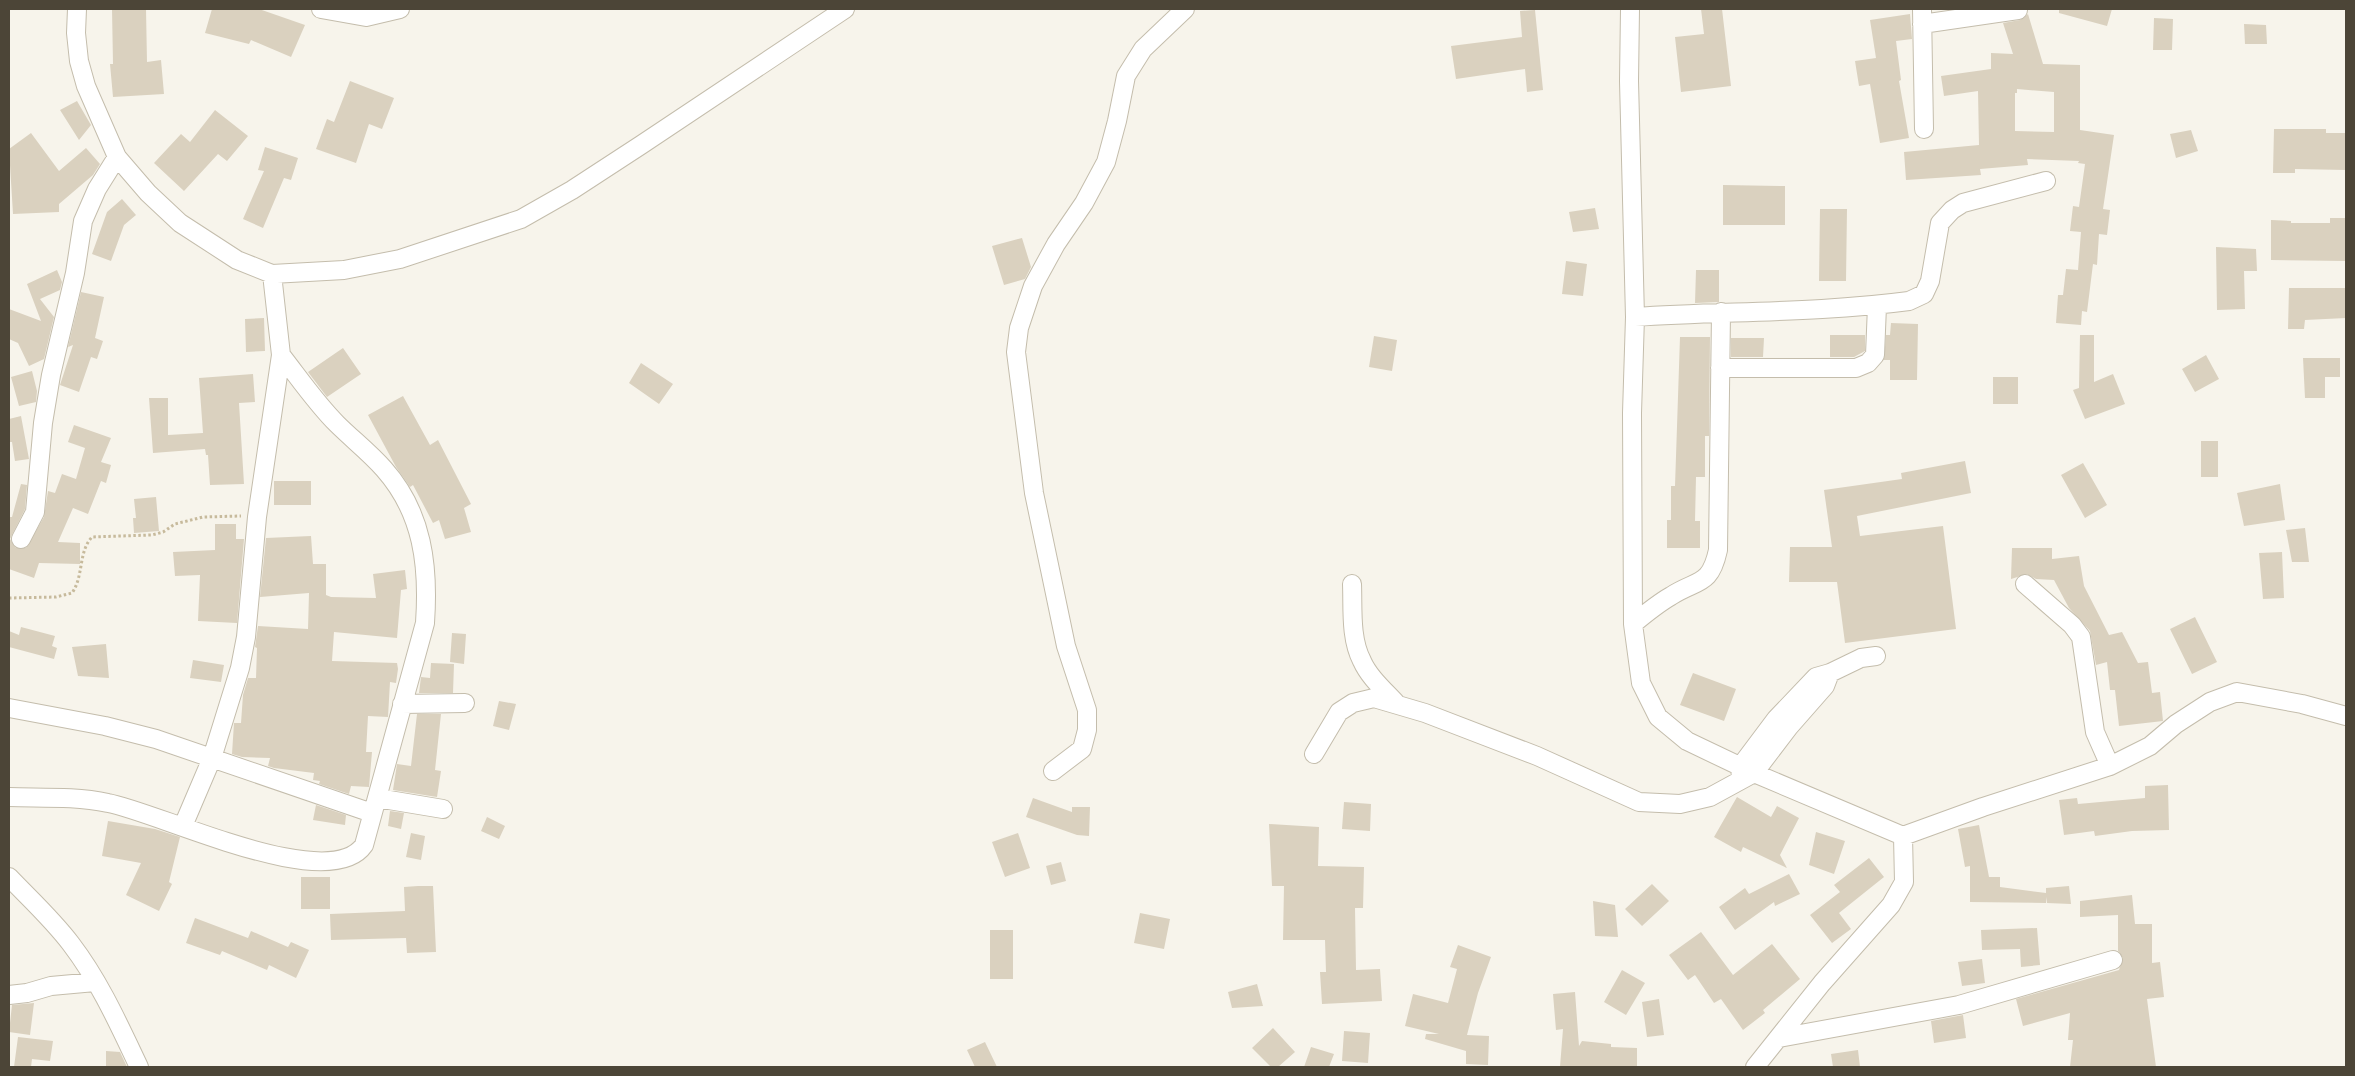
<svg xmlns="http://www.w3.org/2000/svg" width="2355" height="1076" font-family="Cabin,sans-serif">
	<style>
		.building { fill: #dad1bf; fill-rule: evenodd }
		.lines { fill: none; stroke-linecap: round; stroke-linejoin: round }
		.minor-casing { stroke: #c4bdac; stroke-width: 20 }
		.path { stroke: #c7ba9c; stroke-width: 3; stroke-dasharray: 2.5 2.5; stroke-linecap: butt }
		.minor { stroke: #fff; stroke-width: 18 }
	</style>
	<rect width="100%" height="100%" fill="#f7f4eb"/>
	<path class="building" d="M 112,9 L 146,9 L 147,62 L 161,60 L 164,94 L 113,97 L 110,64 L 113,64 Z
		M 212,9 L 259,9 L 305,25 L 291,57 L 251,40 L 249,44 L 205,33 Z
		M 1701,9 L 1722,9 L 1731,86 L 1681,92 L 1675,37 L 1704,34 Z
		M 2059,9 L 2112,9 L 2107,26 L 2059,13 Z
		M 1535,10 L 1543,90 L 1527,92 L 1525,69 L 1456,79 L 1451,46 L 1522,37 L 1520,11 Z
		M 1910,14 L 1912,39 L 1896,41 L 1901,80 L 1899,81 L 1909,138 L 1880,143 L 1870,84 L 1859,86 L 1855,61 L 1876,58 L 1870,20 Z
		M 2028,14 L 2043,64 L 2080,65 L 2080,130 L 2114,135 L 2103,209 L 2110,210 L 2107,235 L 2099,234 L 2097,265 L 2093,264 L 2087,312 L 2082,311 L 2081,325 L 2056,323 L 2058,295 L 2063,295 L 2066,269 L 2078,270 L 2081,232 L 2070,231 L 2073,206 L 2079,207 L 2085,164 L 2078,163 L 2079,161 L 2027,159 L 2028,165 L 1980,169 L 1981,175 L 1906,180 L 1904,152 L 1979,145 L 1978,91 L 1944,96 L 1941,76 L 1991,69 L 1991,53 L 2013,54 L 2003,23 L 2020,20 ZM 2017,89 L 2054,92 L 2054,132 L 2015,131 L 2015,93 L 2017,93 Z
		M 2154,18 L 2173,19 L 2172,50 L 2153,50 Z
		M 2244,24 L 2266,25 L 2267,44 L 2245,44 Z
		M 350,81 L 394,98 L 382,129 L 369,124 L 356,163 L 316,149 L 327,119 L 334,122 Z
		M 77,101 L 91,125 L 79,140 L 60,110 Z
		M 215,110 L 248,136 L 227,161 L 218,154 L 184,191 L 154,163 L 181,134 L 190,142 Z
		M 2274,129 L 2326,129 L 2326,133 L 2346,133 L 2346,170 L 2295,169 L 2295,173 L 2273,173 Z
		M 2191,130 L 2198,151 L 2176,158 L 2170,134 Z
		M 31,133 L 59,171 L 86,148 L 100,164 L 93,175 L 59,204 L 59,212 L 13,214 L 9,149 Z
		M 265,147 L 298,158 L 291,180 L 284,178 L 263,228 L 243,219 L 264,171 L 258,170 Z
		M 1723,185 L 1785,186 L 1785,225 L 1723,225 Z
		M 122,199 L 136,215 L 124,225 L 111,261 L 92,254 L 107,212 Z
		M 1595,208 L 1599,229 L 1573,232 L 1569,212 Z
		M 1820,209 L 1847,209 L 1846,281 L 1819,281 Z
		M 2330,218 L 2346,218 L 2346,261 L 2271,260 L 2271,220 L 2291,221 L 2291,223 L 2330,223 Z
		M 1022,238 L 1031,267 L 1025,279 L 1004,285 L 992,246 Z
		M 2216,247 L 2256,249 L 2257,271 L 2244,271 L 2245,309 L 2217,310 Z
		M 1566,261 L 1587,264 L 1583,296 L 1562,294 Z
		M 57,270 L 62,282 L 60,290 L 40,299 L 54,317 L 44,359 L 29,366 L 18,343 L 9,339 L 9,309 L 41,321 L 27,284 Z
		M 1696,270 L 1719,270 L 1719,302 L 1695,303 Z
		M 2289,288 L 2346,288 L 2346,318 L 2305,320 L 2304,329 L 2288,329 Z
		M 81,292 L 104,297 L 95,338 L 103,341 L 97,359 L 91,357 L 79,392 L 60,385 L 73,345 L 68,347 Z
		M 264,318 L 265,351 L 246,352 L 245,319 Z
		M 1891,323 L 1918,324 L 1917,380 L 1890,380 L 1890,360 L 1884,360 L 1886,335 L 1890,335 Z
		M 1830,335 L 1865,335 L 1865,351 L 1854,357 L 1830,357 Z
		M 2080,335 L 2094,335 L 2094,382 L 2113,374 L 2125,404 L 2085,419 L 2073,390 L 2079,388 Z
		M 1374,336 L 1397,340 L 1392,371 L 1369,367 Z
		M 1680,337 L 1710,337 L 1709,436 L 1705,436 L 1705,477 L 1696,477 L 1695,521 L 1700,521 L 1700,548 L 1667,548 L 1667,520 L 1671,520 L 1671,486 L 1675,486 Z
		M 1731,338 L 1764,338 L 1763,357 L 1731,357 Z
		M 343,348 L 361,374 L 327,397 L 308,372 Z
		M 2206,355 L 2219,379 L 2195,392 L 2182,369 Z
		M 2303,358 L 2340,358 L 2340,377 L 2325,377 L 2325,398 L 2305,398 Z
		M 641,363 L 673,384 L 659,404 L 629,383 Z
		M 32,371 L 37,391 L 36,402 L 19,406 L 11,377 Z
		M 253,374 L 255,402 L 239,403 L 244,484 L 210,485 L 208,455 L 206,455 L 205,449 L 153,453 L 149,398 L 168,398 L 168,435 L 203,433 L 199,378 Z
		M 1993,377 L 2018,377 L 2018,404 L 1993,404 Z
		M 403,396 L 430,445 L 438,440 L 471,504 L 464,508 L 471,532 L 445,539 L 439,520 L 433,523 L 413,485 L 410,487 L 396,467 L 368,415 Z
		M 21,416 L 29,459 L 15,461 L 12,442 L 9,442 L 9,419 Z
		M 74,425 L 111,438 L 101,462 L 111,465 L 106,483 L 101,481 L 88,514 L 73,508 L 58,542 L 80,543 L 80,564 L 39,563 L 34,578 L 9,569 L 9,517 L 12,517 L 21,484 L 27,485 L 25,509 L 10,539 L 16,548 L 26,548 L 44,517 L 48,491 L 55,493 L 62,474 L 76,479 L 85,448 L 68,442 Z
		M 2201,441 L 2218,441 L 2218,477 L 2201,477 Z
		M 1965,461 L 1971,493 L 1857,516 L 1860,536 L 1943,526 L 1956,629 L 1845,643 L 1837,582 L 1789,582 L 1790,547 L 1832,547 L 1824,490 L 1902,479 L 1901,473 Z
		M 2083,463 L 2107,505 L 2085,518 L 2061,475 Z
		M 274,481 L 311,481 L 311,505 L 274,505 Z
		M 2280,484 L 2285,520 L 2244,526 L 2237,493 Z
		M 156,497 L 159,531 L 134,533 L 133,518 L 136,518 L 134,499 Z
		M 215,524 L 236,524 L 236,539 L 244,539 L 237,623 L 198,621 L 200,575 L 175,576 L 173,552 L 215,550 Z
		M 2305,528 L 2309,562 L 2292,562 L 2286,530 Z
		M 311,536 L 313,564 L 326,564 L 326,595 L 331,597 L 376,598 L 373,574 L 405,570 L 407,589 L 401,590 L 397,638 L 334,632 L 332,661 L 397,663 L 398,669 L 396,683 L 390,682 L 388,717 L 368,716 L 366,752 L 372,752 L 369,787 L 351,786 L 349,794 L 319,784 L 320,781 L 313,780 L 314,773 L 274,768 L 268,766 L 270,758 L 242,757 L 232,754 L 234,723 L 241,723 L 243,695 L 248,678 L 256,678 L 257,648 L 255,647 L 258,626 L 308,629 L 309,593 L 260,597 L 266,538 Z
		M 2012,548 L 2052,548 L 2052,559 L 2079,556 L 2084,586 L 2109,635 L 2122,632 L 2138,663 L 2148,662 L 2152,693 L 2160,692 L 2163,721 L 2119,726 L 2115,690 L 2110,690 L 2107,662 L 2096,665 L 2090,631 L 2069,608 L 2054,580 L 2036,579 L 2027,574 L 2011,579 Z
		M 2282,552 L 2284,598 L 2263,599 L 2259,553 Z
		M 2195,617 L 2217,662 L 2192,674 L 2170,629 Z
		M 21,627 L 55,636 L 52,646 L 57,648 L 54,659 L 9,647 L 9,631 L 19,635 Z
		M 452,633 L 466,634 L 464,664 L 450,662 Z
		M 106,644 L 109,678 L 78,676 L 72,647 Z
		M 193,660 L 224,665 L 221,682 L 190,678 Z
		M 431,663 L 454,664 L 453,693 L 419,693 L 421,677 L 430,678 Z
		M 1693,673 L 1736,689 L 1724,721 L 1680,705 Z
		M 499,701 L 516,704 L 509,730 L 493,726 Z
		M 417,714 L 441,714 L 435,770 L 441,771 L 437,797 L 393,790 L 397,764 L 411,766 Z
		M 2168,785 L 2169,830 L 2132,831 L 2095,836 L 2094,831 L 2064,835 L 2059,800 L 2077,798 L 2078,804 L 2145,798 L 2145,786 Z
		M 1737,797 L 1771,817 L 1777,806 L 1799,818 L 1780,855 L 1787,868 L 1743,847 L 1741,852 L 1714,837 Z
		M 1033,798 L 1072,812 L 1072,807 L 1090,807 L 1089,836 L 1077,835 L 1026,817 Z
		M 1344,802 L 1371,804 L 1370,831 L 1342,829 Z
		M 316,805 L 346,815 L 345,825 L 313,820 Z
		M 390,811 L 404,813 L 401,829 L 388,826 Z
		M 487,817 L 505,826 L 499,839 L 481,831 Z
		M 108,821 L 155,829 L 180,837 L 169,882 L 172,884 L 159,911 L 126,895 L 141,863 L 102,856 Z
		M 1269,824 L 1319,827 L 1318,866 L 1364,867 L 1363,908 L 1355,908 L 1356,970 L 1380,969 L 1382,1001 L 1322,1004 L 1320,972 L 1326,972 L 1325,940 L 1283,940 L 1284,886 L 1272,886 Z
		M 1979,825 L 1989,877 L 2000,877 L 2000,887 L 2046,893 L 2046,888 L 2069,886 L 2071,904 L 2047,903 L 2047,897 L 2046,903 L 1970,902 L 1970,866 L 1965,867 L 1958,829 Z
		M 1816,832 L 1845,841 L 1834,874 L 1809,865 Z
		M 411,833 L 425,836 L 421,860 L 406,857 Z
		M 1018,833 L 1030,868 L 1005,877 L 992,842 Z
		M 1869,858 L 1884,877 L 1839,913 L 1851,929 L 1832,943 L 1810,915 L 1840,892 L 1834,885 Z
		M 1061,862 L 1066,881 L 1051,885 L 1046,866 Z
		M 1789,874 L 1800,894 L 1775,906 L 1774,902 L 1735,930 L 1719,907 L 1745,888 L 1749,894 Z
		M 301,877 L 330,877 L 330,909 L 301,909 Z
		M 1652,884 L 1669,901 L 1642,926 L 1625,909 Z
		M 418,886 L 433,886 L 436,952 L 407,953 L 406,938 L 331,940 L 330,914 L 405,911 L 404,887 Z
		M 2132,895 L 2135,924 L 2152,924 L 2152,963 L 2160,962 L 2164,997 L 2147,999 L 2156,1067 L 2070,1067 L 2073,1040 L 2068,1040 L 2070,1013 L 2023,1026 L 2016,999 L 2119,970 L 2123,958 L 2118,951 L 2118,915 L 2080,917 L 2080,901 Z
		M 1593,901 L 1615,905 L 1618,937 L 1595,936 Z
		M 1140,913 L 1170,919 L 1164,949 L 1134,943 Z
		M 195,918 L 248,938 L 251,931 L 288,947 L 291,942 L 309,950 L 296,978 L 269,965 L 267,970 L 222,951 L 220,955 L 186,943 Z
		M 2037,928 L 2040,965 L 2021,967 L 2020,949 L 1982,950 L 1981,930 Z
		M 990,930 L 1013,930 L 1013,979 L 990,979 Z
		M 1701,932 L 1733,975 L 1772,944 L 1800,979 L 1763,1010 L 1765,1013 L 1743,1030 L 1721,999 L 1714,1003 L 1695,975 L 1688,980 L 1669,955 Z
		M 1458,945 L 1491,957 L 1478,993 L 1467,1035 L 1489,1036 L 1488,1065 L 1466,1064 L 1466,1051 L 1425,1039 L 1426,1034 L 1439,1034 L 1405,1026 L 1413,994 L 1448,1003 L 1457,969 L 1450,967 Z
		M 1982,959 L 1985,983 L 1962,986 L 1958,962 Z
		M 1622,970 L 1645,983 L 1626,1015 L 1604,1002 Z
		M 1257,984 L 1263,1006 L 1232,1008 L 1228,992 Z
		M 1575,992 L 1579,1046 L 1582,1041 L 1611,1044 L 1611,1047 L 1637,1048 L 1637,1067 L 1560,1067 L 1563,1029 L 1556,1030 L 1553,994 Z
		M 1659,999 L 1664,1035 L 1647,1037 L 1642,1002 Z
		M 34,1003 L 30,1035 L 9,1032 L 12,1005 Z
		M 1963,1015 L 1966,1038 L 1934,1043 L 1931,1021 Z
		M 1273,1028 L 1295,1052 L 1278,1067 L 1271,1067 L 1252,1048 Z
		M 1344,1031 L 1370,1033 L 1368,1063 L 1342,1061 Z
		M 18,1037 L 53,1041 L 50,1061 L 32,1059 L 31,1067 L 14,1067 Z
		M 985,1042 L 997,1067 L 975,1067 L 967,1050 Z
		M 1311,1047 L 1334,1054 L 1329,1067 L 1304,1067 Z
		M 1858,1050 L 1860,1067 L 1833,1067 L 1831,1054 Z
		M 106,1051 L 120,1052 L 127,1067 L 106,1067 Z"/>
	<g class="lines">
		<defs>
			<path id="minor" d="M 77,9 L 76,33 L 79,61 L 86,86 L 117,157 L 148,193 L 180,223 L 237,260 L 272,274 L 344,270 L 400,259 L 521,219 L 572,190 L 641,145 L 845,9
				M 321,9 L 366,17 L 400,9
				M 1630,9 L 1629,81 L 1635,317 L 1632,413 L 1633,624 L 1641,683 L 1658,717 L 1687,741 L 1754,773 L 1903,836 L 1904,882 L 1891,905 L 1822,983 L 1755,1067
				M 1922,9 L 1924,129
				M 1922,24 L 2018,10
				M 1635,317 C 1726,311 1818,313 1909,301 L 1924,294 L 1930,281 L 1940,223 L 1952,210 L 1963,203 L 2046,181
				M 1720,368 L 1856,368 L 1868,363 L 1875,355 L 1877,306
				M 21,539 L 35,512 L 43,423 L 51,375 L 75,273 L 83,221 L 97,189 L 117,157
				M 1352,584 C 1353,608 1350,638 1362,661 C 1369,677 1384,690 1396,703
				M 2025,584 L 2072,625 L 2081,637 L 2095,732 L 2110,766
				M 1633,624 C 1645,614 1657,604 1671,596 C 1697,579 1710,587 1718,550 L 1721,312
				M 402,704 L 465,703
				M 9,708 L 105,726 L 156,739 L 372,813
				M 1314,754 L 1339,712 L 1353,703 L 1374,698 L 1425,713 L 1537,756 L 1639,802 L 1680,804 L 1710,797 L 1754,773 L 1789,727 L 1825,686 L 1830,673
				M 1053,771 L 1082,749 L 1087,730 L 1087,710 L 1066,646 L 1034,493 L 1016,352 L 1019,328 L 1033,286 L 1056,244 L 1084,203 L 1106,162 L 1117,121 L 1126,76 L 1143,49 L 1185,9
				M 1741,778 L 1740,767 L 1776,719 L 1816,677 L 1830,673 L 1861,658 L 1876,656
				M 9,797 C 41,798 75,796 108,803 C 158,812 329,896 364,845 L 425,623 C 429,566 423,513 384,469 C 369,452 352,439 337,424 C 316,403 299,378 281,355
				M 377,798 L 443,809
				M 183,826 L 212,758 L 240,668 L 246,637 L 257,517 L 281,355 L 272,274
				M 1903,836 L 1983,807 L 2110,766 L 2150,746 L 2176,724 L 2210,702 L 2237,692 L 2302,704 L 2346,716
				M 9,877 C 30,899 53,920 71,944 C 100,982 119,1025 139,1067
				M 9,995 L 27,993 L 51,986 L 95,982
				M 1779,1038 L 1959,1005 L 2113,960"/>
		</defs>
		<use href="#minor" class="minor-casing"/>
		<path class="path" d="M 9,598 L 56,597 L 72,593 C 84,576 78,552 92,537 L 152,535 L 163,532 L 175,524 L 203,517 L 241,516"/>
		<use href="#minor" class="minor"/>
	</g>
	<rect width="2355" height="1076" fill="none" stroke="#4c4537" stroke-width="20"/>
</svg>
